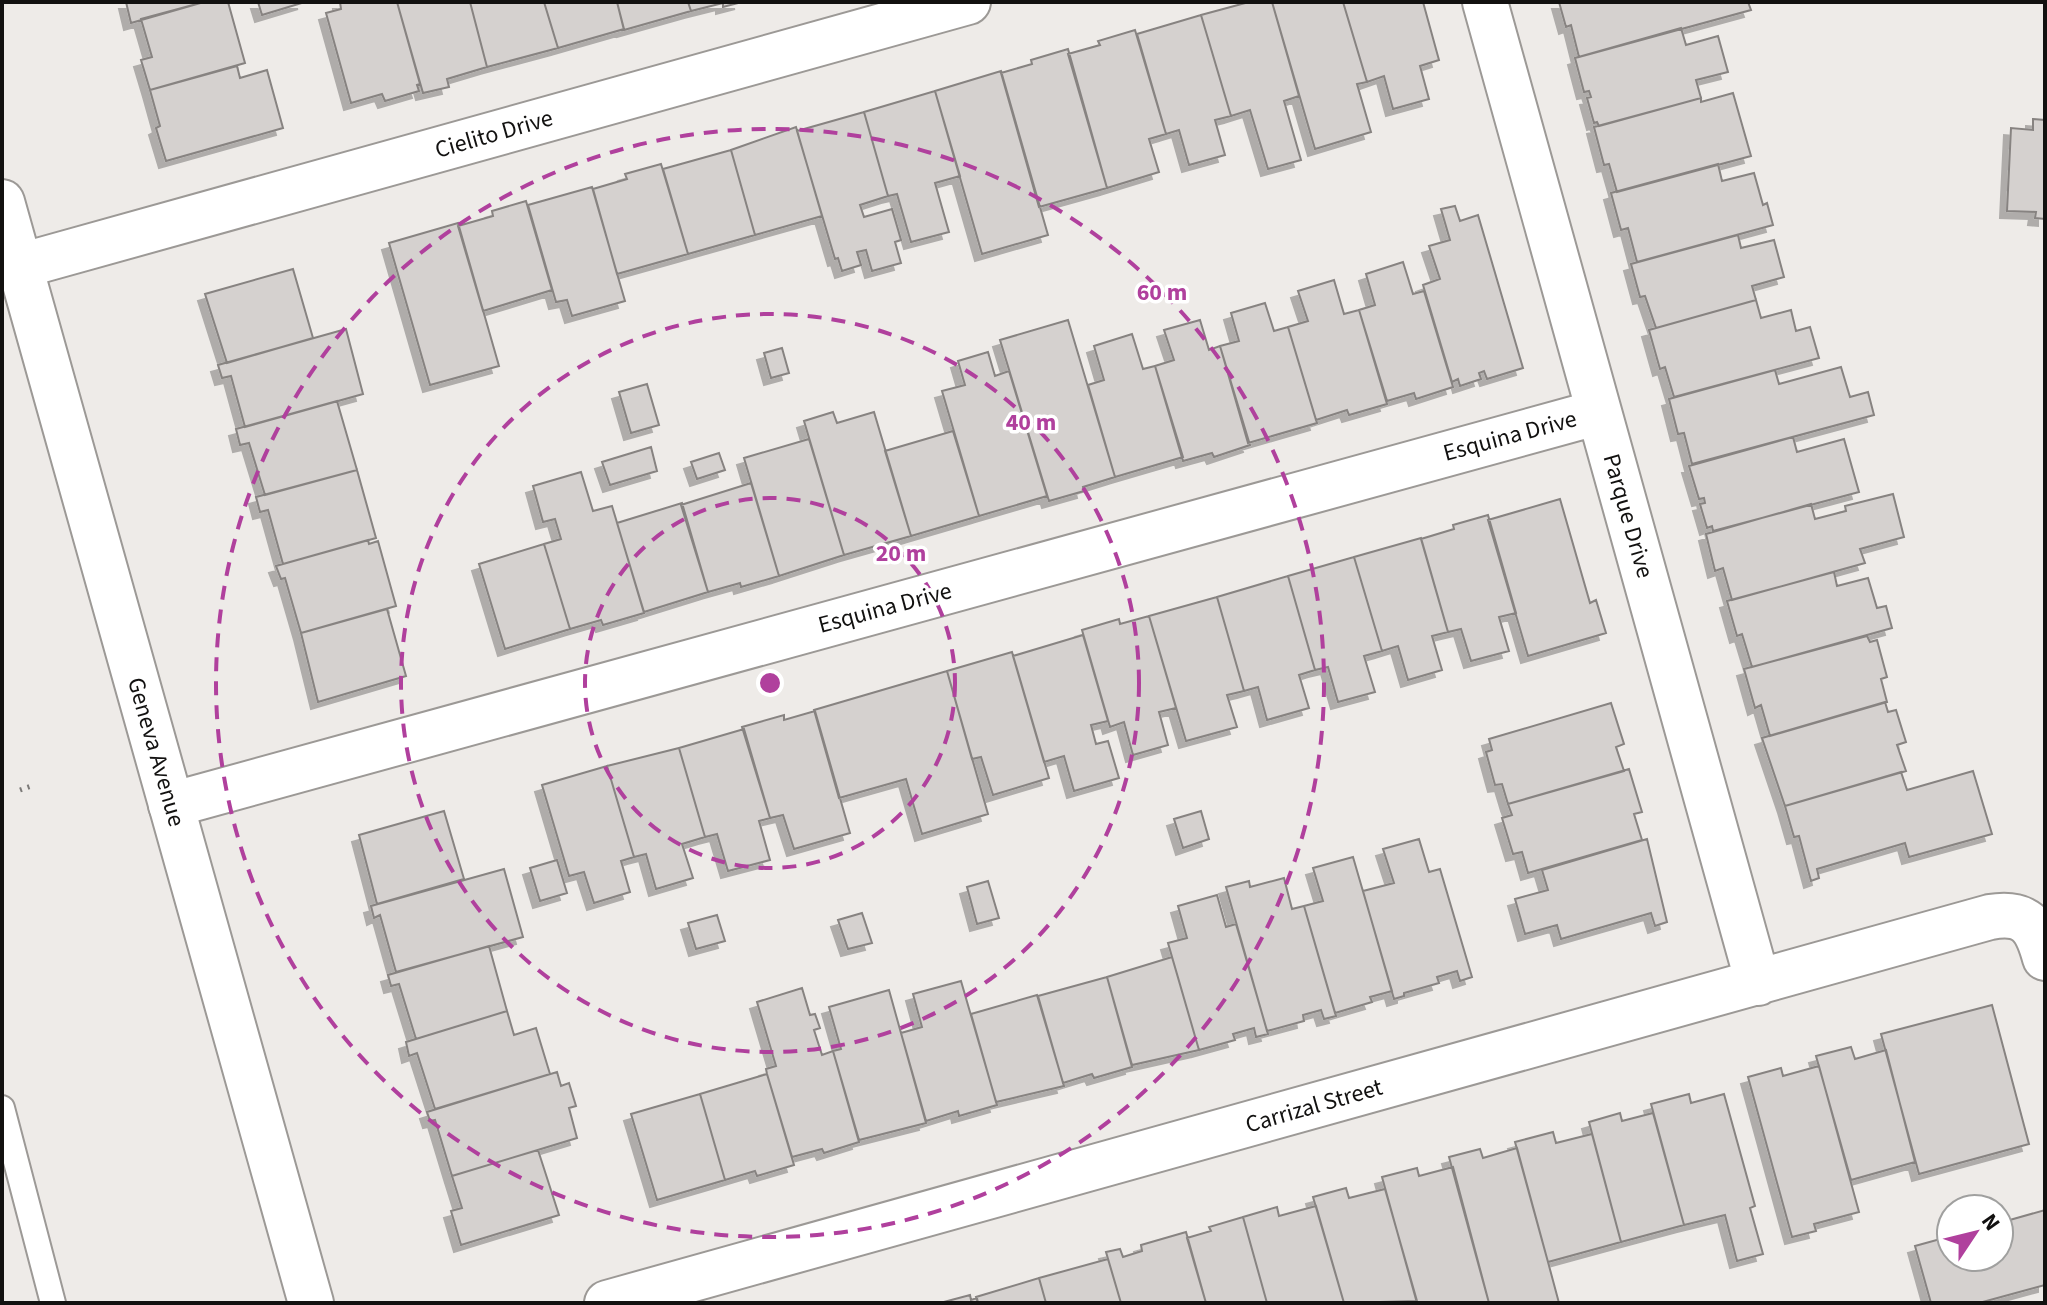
<svg xmlns="http://www.w3.org/2000/svg" width="2047" height="1305" font-family="'Source Sans 3',sans-serif">
	<style>
		.building { fill: #d5d1cf; stroke: #878381; stroke-width: 2; filter: url(#shadow) }
		.lines { fill: none; stroke-linecap: round; stroke-linejoin: round }
		.lane-casing { stroke: #9c9996; stroke-width: 28 }
		.street-casing { stroke: #9c9996; stroke-width: 48 }
		.primary-casing { stroke: #9c9996; stroke-width: 48 }
		.path { stroke: #7c7a78; stroke-width: 5; stroke-dasharray: 2 6; stroke-linecap: butt }
		.lane { stroke: #fff; stroke-width: 24 }
		.street { stroke: #fff; stroke-width: 44 }
		.primary { stroke: #fff; stroke-width: 44 }
		.ring { fill: none; stroke: #b0409d; stroke-width: 4; stroke-dasharray: 14 10 }
		.labels { text-anchor: middle; dominant-baseline: central; stroke-width: 7; stroke-linejoin: round; paint-order: stroke }
		.street-label { font-size: 24px; fill: #121110; stroke: #fff }
		.centre { fill: #b0409d; stroke: #fff; stroke-width: 4 }
		.ring-label { font-size: 24px; text-anchor: middle; font-weight: bold; fill: #b0409d; stroke: #fff; stroke-width: 7; stroke-linejoin: round; paint-order: stroke }
	</style>
	<defs>
		<filter id="shadow"><feDropShadow dx="-7" dy="7" stdDeviation="0" flood-color="#0004"/></filter>
	</defs>
	<rect width="100%" height="100%" fill="#eeebe8"/>
	<path class="building" d="M 126,2 L 204,2 L 131,23 Z
		M 204,2 L 228,2 L 245,63 L 150,90 L 141,60 L 152,57 L 141,19 Z
		M 258,2 L 305,2 L 262,15 Z
		M 340,2 L 397,2 L 420,84 L 417,85 L 419,91 L 385,101 L 382,94 L 351,103 L 326,13 L 341,9 Z
		M 397,2 L 470,2 L 487,67 L 447,79 L 449,87 L 423,93 Z
		M 470,2 L 544,2 L 558,48 L 487,67 Z
		M 544,2 L 617,2 L 624,29 L 558,48 Z
		M 617,2 L 688,2 L 691,11 L 624,30 Z
		M 688,2 L 742,2 L 723,7 L 723,3 L 691,11 Z
		M 1249,2 L 1272,2 L 1299,96 L 1284,101 L 1301,160 L 1268,169 L 1250,110 L 1231,116 L 1201,15 Z
		M 1272,2 L 1343,2 L 1367,82 L 1357,84 L 1371,132 L 1315,149 Z
		M 1343,2 L 1423,2 L 1439,60 L 1420,66 L 1429,99 L 1393,109 L 1384,76 L 1367,82 Z
		M 1559,2 L 1748,2 L 1751,10 L 1579,57 L 1571,25 L 1566,27 Z
		M 1201,15 L 1231,116 L 1215,120 L 1225,155 L 1189,165 L 1179,130 L 1166,134 L 1137,34 Z
		M 1681,28 L 1686,45 L 1718,36 L 1728,72 L 1696,80 L 1701,98 L 1599,126 L 1597,122 L 1594,123 L 1587,98 L 1591,97 L 1589,91 L 1584,92 L 1575,58 Z
		M 1135,30 L 1166,134 L 1149,139 L 1159,172 L 1107,188 L 1068,54 L 1100,45 L 1098,41 Z
		M 1068,49 L 1107,188 L 1039,207 L 1001,73 L 1032,64 L 1031,60 Z
		M 237,66 L 240,78 L 267,70 L 283,128 L 166,161 L 156,128 L 160,126 L 150,90 Z
		M 1001,71 L 1048,235 L 982,254 L 935,91 Z
		M 935,91 L 960,176 L 935,183 L 949,232 L 911,242 L 897,194 L 888,196 L 864,112 Z
		M 1733,93 L 1751,156 L 1617,192 L 1609,164 L 1604,165 L 1594,127 L 1701,98 L 1701,102 Z
		M 864,112 L 888,196 L 860,205 L 864,217 L 892,209 L 901,240 L 895,242 L 901,263 L 872,271 L 866,250 L 857,252 L 861,265 L 842,271 L 838,258 L 835,259 L 797,131 Z
		M 2033,119 L 2045,120 L 2045,219 L 2035,218 L 2036,212 L 2007,211 L 2011,128 L 2033,130 Z
		M 796,127 L 822,216 L 755,235 L 731,150 Z
		M 731,150 L 755,235 L 688,254 L 663,169 Z
		M 661,164 L 688,254 L 617,274 L 593,189 L 627,179 L 625,174 Z
		M 1718,164 L 1722,181 L 1754,173 L 1763,205 L 1767,203 L 1773,225 L 1637,262 L 1628,228 L 1621,230 L 1611,193 Z
		M 592,187 L 625,301 L 572,316 L 567,300 L 556,302 L 528,205 Z
		M 526,201 L 552,290 L 483,311 L 458,226 L 493,216 L 492,211 Z
		M 1455,206 L 1460,221 L 1478,215 L 1523,368 L 1487,379 L 1484,371 L 1479,373 L 1481,379 L 1460,386 L 1458,379 L 1452,382 L 1423,285 L 1440,279 L 1429,246 L 1450,240 L 1441,209 Z
		M 458,223 L 499,366 L 430,385 L 389,243 Z
		M 1738,235 L 1741,248 L 1774,240 L 1784,277 L 1752,286 L 1756,300 L 1656,328 L 1645,296 L 1640,297 L 1631,264 Z
		M 1403,262 L 1413,294 L 1424,291 L 1453,387 L 1416,399 L 1414,393 L 1387,401 L 1359,310 L 1375,305 L 1366,274 Z
		M 293,269 L 313,338 L 227,363 L 205,294 Z
		M 1334,280 L 1344,314 L 1359,310 L 1387,404 L 1349,415 L 1347,410 L 1316,420 L 1288,327 L 1308,321 L 1298,291 Z
		M 1756,300 L 1761,318 L 1791,310 L 1796,331 L 1810,327 L 1819,358 L 1674,397 L 1665,367 L 1660,369 L 1649,330 Z
		M 1265,303 L 1274,331 L 1288,327 L 1317,423 L 1248,443 L 1220,346 L 1239,341 L 1231,313 Z
		M 1068,320 L 1115,477 L 1083,487 L 1084,491 L 1049,501 L 1000,340 Z
		M 1200,320 L 1209,350 L 1220,346 L 1250,445 L 1214,457 L 1212,453 L 1183,461 L 1155,366 L 1174,360 L 1164,330 Z
		M 346,329 L 363,394 L 245,427 L 231,376 L 222,378 L 218,365 Z
		M 1132,334 L 1143,369 L 1155,366 L 1183,457 L 1115,477 L 1088,385 L 1104,380 L 1094,346 Z
		M 782,348 L 789,373 L 771,378 L 764,353 Z
		M 988,352 L 995,376 L 1009,371 L 1047,496 L 979,516 L 942,391 L 965,385 L 958,361 Z
		M 1841,367 L 1850,397 L 1868,392 L 1874,415 L 1692,464 L 1684,433 L 1678,434 L 1669,399 L 1775,370 L 1779,384 Z
		M 647,384 L 659,425 L 631,433 L 619,392 Z
		M 337,401 L 357,470 L 265,495 L 249,443 L 240,445 L 236,429 Z
		M 833,412 L 837,423 L 874,412 L 911,536 L 844,555 L 804,421 Z
		M 953,431 L 979,516 L 911,536 L 885,451 Z
		M 1793,437 L 1797,452 L 1844,439 L 1859,492 L 1713,531 L 1712,526 L 1707,528 L 1700,504 L 1705,503 L 1704,498 L 1699,499 L 1689,466 Z
		M 809,439 L 844,555 L 779,576 L 744,458 Z
		M 651,447 L 657,471 L 610,485 L 602,462 Z
		M 719,453 L 725,470 L 697,479 L 691,462 Z
		M 357,470 L 376,538 L 283,564 L 268,510 L 260,512 L 256,497 Z
		M 581,472 L 593,511 L 612,506 L 644,613 L 603,625 L 601,620 L 570,629 L 544,544 L 561,539 L 555,519 L 543,522 L 533,486 Z
		M 751,483 L 779,576 L 741,587 L 740,583 L 708,592 L 681,505 Z
		M 1893,494 L 1904,537 L 1860,549 L 1865,563 L 1732,600 L 1723,568 L 1715,571 L 1706,534 L 1811,504 L 1815,519 L 1846,511 L 1845,506 Z
		M 1560,499 L 1590,603 L 1596,600 L 1606,633 L 1528,656 L 1488,520 Z
		M 682,503 L 708,592 L 644,612 L 617,523 Z
		M 1488,515 L 1516,613 L 1499,617 L 1509,651 L 1471,661 L 1461,629 L 1448,632 L 1421,539 L 1454,529 L 1453,525 Z
		M 1421,538 L 1448,632 L 1432,636 L 1442,670 L 1408,680 L 1398,646 L 1382,651 L 1354,557 Z
		M 368,540 L 369,544 L 378,541 L 396,606 L 301,633 L 285,578 L 281,579 L 276,566 Z
		M 544,544 L 570,629 L 505,649 L 479,564 Z
		M 1354,557 L 1382,651 L 1364,656 L 1375,692 L 1338,702 L 1328,667 L 1315,670 L 1288,576 Z
		M 1834,572 L 1837,586 L 1868,578 L 1877,608 L 1886,606 L 1892,628 L 1752,667 L 1742,634 L 1737,636 L 1727,601 Z
		M 1288,576 L 1315,670 L 1299,675 L 1309,708 L 1267,720 L 1258,687 L 1244,691 L 1217,597 Z
		M 1217,597 L 1244,691 L 1227,695 L 1237,727 L 1186,741 L 1149,616 Z
		M 387,609 L 406,676 L 318,702 L 301,633 Z
		M 1149,616 L 1176,708 L 1159,712 L 1168,745 L 1133,755 L 1124,722 L 1110,727 L 1082,630 L 1119,619 L 1120,624 Z
		M 1083,635 L 1108,721 L 1091,725 L 1096,744 L 1108,741 L 1119,778 L 1074,791 L 1064,756 L 1044,762 L 1013,656 Z
		M 1867,636 L 1870,642 L 1877,640 L 1887,677 L 1881,679 L 1887,702 L 1770,736 L 1761,705 L 1755,708 L 1744,669 Z
		M 1012,652 L 1049,778 L 993,795 L 981,757 L 972,759 L 947,671 Z
		M 947,671 L 988,814 L 922,834 L 906,779 L 839,798 L 814,710 Z
		M 1885,702 L 1888,712 L 1896,710 L 1906,742 L 1897,745 L 1906,771 L 1785,806 L 1762,738 Z
		M 1611,703 L 1624,744 L 1616,747 L 1624,771 L 1508,804 L 1502,784 L 1495,785 L 1486,752 L 1492,750 L 1489,739 Z
		M 815,711 L 850,833 L 794,849 L 783,815 L 770,818 L 742,727 L 784,715 L 784,720 Z
		M 744,729 L 770,818 L 759,821 L 770,860 L 728,871 L 717,834 L 705,837 L 679,748 Z
		M 679,748 L 705,837 L 682,844 L 693,878 L 656,889 L 646,854 L 634,857 L 607,766 Z
		M 607,766 L 634,857 L 621,861 L 630,892 L 594,903 L 584,872 L 569,876 L 542,785 Z
		M 1629,769 L 1642,812 L 1634,814 L 1642,840 L 1528,873 L 1522,852 L 1513,854 L 1502,818 L 1512,815 L 1508,804 Z
		M 1973,771 L 1992,834 L 1909,857 L 1905,843 L 1817,869 L 1819,878 L 1811,881 L 1799,836 L 1794,837 L 1785,806 L 1901,772 L 1907,790 Z
		M 444,811 L 464,879 L 377,904 L 359,835 Z
		M 1201,811 L 1209,839 L 1183,848 L 1174,819 Z
		M 1419,839 L 1429,872 L 1440,869 L 1472,977 L 1460,981 L 1457,971 L 1437,977 L 1439,983 L 1404,993 L 1404,996 L 1394,999 L 1363,891 L 1394,883 L 1383,849 Z
		M 1647,839 L 1667,922 L 1655,926 L 1651,913 L 1561,939 L 1557,925 L 1525,934 L 1515,899 L 1548,890 L 1542,870 Z
		M 1353,857 L 1392,991 L 1370,997 L 1372,1002 L 1335,1013 L 1304,906 L 1323,901 L 1313,868 Z
		M 557,860 L 567,893 L 540,901 L 530,868 Z
		M 504,869 L 523,937 L 396,972 L 380,915 L 374,918 L 371,906 Z
		M 1284,878 L 1292,909 L 1304,906 L 1336,1016 L 1324,1019 L 1321,1010 L 1303,1015 L 1304,1021 L 1267,1031 L 1226,887 L 1249,881 L 1250,887 Z
		M 988,881 L 999,918 L 977,924 L 967,887 Z
		M 1217,895 L 1226,927 L 1236,924 L 1268,1034 L 1256,1037 L 1254,1028 L 1233,1034 L 1235,1040 L 1199,1050 L 1168,943 L 1187,938 L 1178,906 Z
		M 862,913 L 872,943 L 848,949 L 838,920 Z
		M 717,915 L 725,941 L 696,949 L 688,923 Z
		M 489,946 L 507,1011 L 416,1039 L 399,984 L 391,986 L 388,975 Z
		M 1172,957 L 1199,1050 L 1132,1065 L 1107,977 Z
		M 1107,977 L 1132,1067 L 1094,1078 L 1092,1074 L 1063,1083 L 1038,996 Z
		M 961,981 L 997,1105 L 959,1116 L 958,1111 L 926,1121 L 901,1033 L 922,1027 L 913,994 Z
		M 802,988 L 810,1015 L 815,1014 L 820,1028 L 814,1030 L 822,1055 L 833,1051 L 859,1142 L 824,1153 L 822,1149 L 792,1157 L 767,1074 L 766,1069 L 776,1066 L 757,1002 Z
		M 889,990 L 926,1123 L 859,1140 L 833,1051 L 841,1049 L 829,1007 Z
		M 1037,995 L 1064,1086 L 996,1102 L 971,1014 Z
		M 1992,1005 L 2029,1144 L 1919,1174 L 1881,1034 Z
		M 507,1011 L 514,1035 L 536,1028 L 550,1074 L 435,1109 L 417,1053 L 409,1056 L 406,1042 Z
		M 1851,1047 L 1855,1059 L 1886,1050 L 1915,1162 L 1851,1180 L 1816,1056 Z
		M 1819,1066 L 1859,1212 L 1814,1224 L 1816,1231 L 1792,1237 L 1748,1077 L 1781,1068 L 1783,1076 Z
		M 557,1072 L 561,1086 L 569,1083 L 576,1106 L 569,1108 L 577,1138 L 452,1176 L 435,1120 L 430,1121 L 427,1112 Z
		M 767,1074 L 794,1165 L 757,1176 L 755,1171 L 725,1180 L 700,1094 Z
		M 700,1094 L 725,1180 L 657,1200 L 631,1114 Z
		M 1689,1094 L 1691,1103 L 1724,1094 L 1755,1206 L 1750,1208 L 1763,1254 L 1737,1261 L 1725,1215 L 1684,1225 L 1651,1104 Z
		M 1620,1113 L 1622,1121 L 1653,1113 L 1684,1225 L 1621,1242 L 1589,1122 Z
		M 1553,1132 L 1556,1143 L 1592,1134 L 1621,1242 L 1548,1262 L 1515,1142 Z
		M 1517,1148 L 1548,1262 L 1559,1303 L 1489,1303 L 1449,1157 L 1480,1149 L 1483,1158 Z
		M 538,1150 L 559,1215 L 461,1245 L 451,1211 L 462,1208 L 452,1176 Z
		M 1453,1167 L 1489,1303 L 1417,1303 L 1382,1177 L 1417,1168 L 1419,1176 Z
		M 1346,1188 L 1349,1198 L 1385,1189 L 1417,1301 L 1344,1303 L 1313,1197 Z
		M 1316,1206 L 1344,1303 L 1267,1303 L 1243,1217 L 1277,1207 L 1279,1216 Z
		M 2045,1210 L 2045,1285 L 1979,1303 L 1931,1303 L 1915,1246 L 1951,1236 L 1951,1257 L 1999,1257 L 1999,1223 Z
		M 1243,1217 L 1267,1303 L 1206,1303 L 1187,1238 L 1211,1231 L 1209,1227 Z
		M 1186,1232 L 1206,1303 L 1121,1303 L 1106,1252 L 1120,1249 L 1123,1257 L 1142,1251 L 1141,1245 Z
		M 1108,1259 L 1121,1303 L 1046,1303 L 1039,1278 Z
		M 1039,1278 L 1046,1303 L 978,1303 L 976,1297 Z
		M 970,1295 L 971,1300 L 977,1298 L 978,1303 L 940,1303 Z"/>
	<g class="lines">
		<defs>
			<path id="lane" d="M 2,1108 L 53,1303"/>
			<path id="street" d="M 1485,2 L 1758,983
				M 20,266 L 968,2
				M 171,805 L 1599,412
				M 607,1303 L 1990,917 C 2026,911 2036,925 2045,958"/>
			<path id="primary" d="M 2,202 L 311,1303"/>
		</defs>
		<use href="#lane" class="lane-casing"/>
		<use href="#street" class="street-casing"/>
		<use href="#primary" class="primary-casing"/>
		<path class="path" d="M 20,790 L 34,785"/>
		<use href="#lane" class="lane"/>
		<use href="#street" class="street"/>
		<use href="#primary" class="primary"/>
	</g>
	<g class="ring">
		<circle cx="770" cy="683" r="185"/>
		<circle cx="770" cy="683" r="369"/>
		<circle cx="770" cy="683" r="554"/>
	</g>
	<g class="labels">
		<g class="street-label">
			<text transform="translate(494 134) rotate(-16)">Cielito Drive</text>
			<text transform="translate(1510 436) rotate(-15)">Esquina Drive</text>
			<text transform="translate(1628 516) rotate(74)">Parque Drive</text>
			<text transform="translate(885 608) rotate(-15)">Esquina Drive</text>
			<text transform="translate(156 752) rotate(74)">Geneva Avenue</text>
			<text transform="translate(1314 1106) rotate(-16)">Carrizal Street</text>
		</g>
	</g>
	<circle cx="770" cy="683" r="12" class="centre"/>
	<g class="ring-label">
		<text x="1162" y="300">60 m</text>
		<text x="1031" y="430">40 m</text>
		<text x="901" y="561">20 m</text>
	</g>
	<rect width="2047" height="1305" fill="none" stroke="#121110" stroke-width="8"/>
	<g transform="translate(1975 1233) rotate(55)"><circle r="38" fill="#ffffff" stroke="#a0a09f" stroke-width="2"/>
	<path d="M0-6L14 30L0 20L-14 30Z" fill="#b0409d"/>
	<text y="-12" font-size="22" font-weight="bold" text-anchor="middle" fill="#121110">N</text>
	</g>
</svg>
